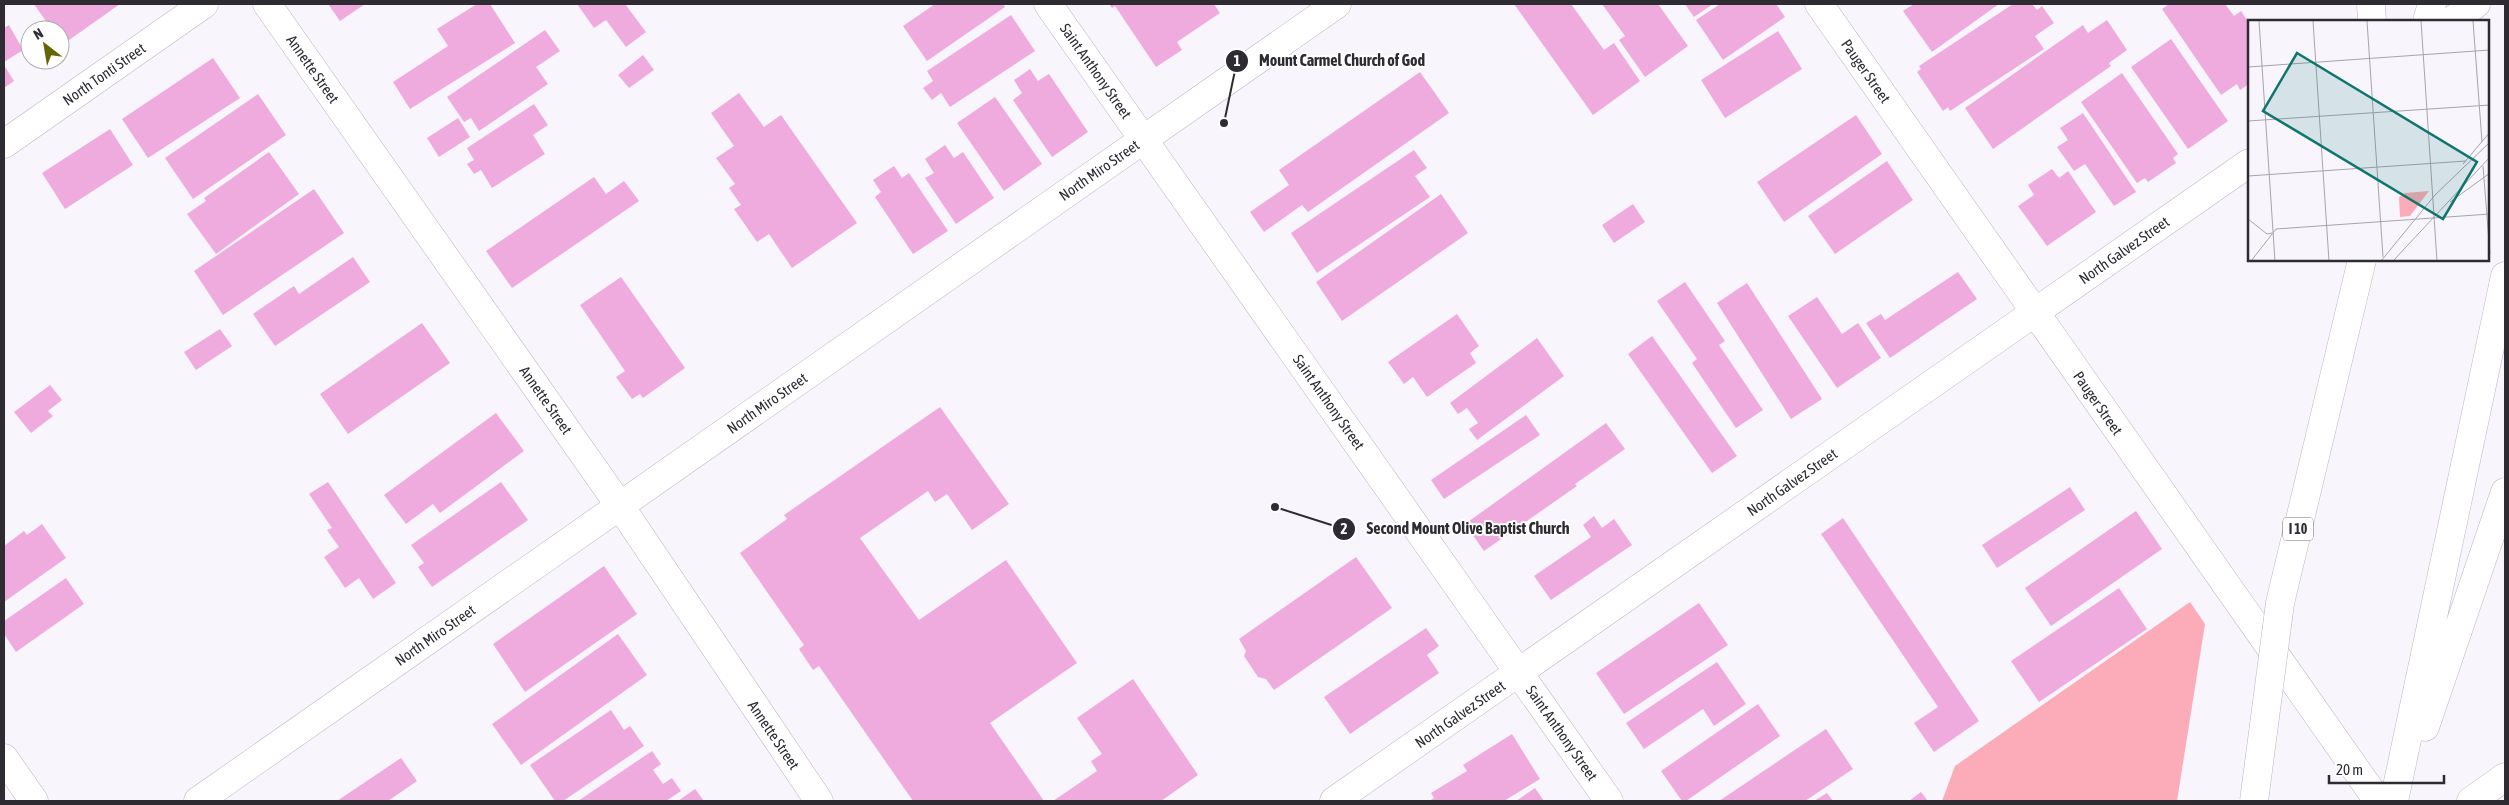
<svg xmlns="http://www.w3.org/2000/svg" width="2509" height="805" font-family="'Asap Condensed',sans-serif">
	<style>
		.green { fill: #fbacb8 }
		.building { fill: #f0abde }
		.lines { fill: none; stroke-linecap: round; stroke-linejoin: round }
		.minor-casing { stroke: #bbb4c6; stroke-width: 29 }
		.tertiary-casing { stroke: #bbb4c6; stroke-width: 29 }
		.motorway-casing { stroke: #bbb4c6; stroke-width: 29 }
		.minor { stroke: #fff; stroke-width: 28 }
		.tertiary { stroke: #fff; stroke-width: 28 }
		.motorway { stroke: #fff; stroke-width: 28 }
		.motorway-bridge-casing { stroke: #bbb4c6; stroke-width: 29; stroke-linecap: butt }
		.motorway-bridge { stroke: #fff; stroke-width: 28 }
		.labels { text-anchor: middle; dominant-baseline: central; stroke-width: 4; stroke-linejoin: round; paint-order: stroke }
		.shield { fill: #fff; stroke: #6d6b70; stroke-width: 1 }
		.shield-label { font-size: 14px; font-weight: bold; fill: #2e2b32 }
		.street-label { font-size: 15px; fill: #2e2b32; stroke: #fff }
		.inset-road { fill: none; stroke: #a7a4ac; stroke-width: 1 }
		.view { fill: #0f766e; fill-opacity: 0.15; stroke: #0f766e; stroke-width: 2.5 }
		.inset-edge { fill: none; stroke: #2e2b32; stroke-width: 2.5 }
		.leader { fill: none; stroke: #2e2b32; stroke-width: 2 }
		.callout-dot { fill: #2e2b32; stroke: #fff; stroke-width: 2 }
		.mark-label { font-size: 15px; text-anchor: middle; font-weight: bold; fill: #fff }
		.callout-label { font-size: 16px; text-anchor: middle; font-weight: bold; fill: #2e2b32; stroke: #fff; stroke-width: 4; stroke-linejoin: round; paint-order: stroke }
	</style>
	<rect width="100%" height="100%" fill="#f8f5fd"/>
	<path class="green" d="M 2190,602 L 2205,624 L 2177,801 L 1942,801 L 1955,766 Z"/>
	<path class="building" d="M 34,4 L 120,4 L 62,45 L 60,41 L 60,30 L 52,30 Z
		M 328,4 L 365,4 L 340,21 Z
		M 477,4 L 490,4 L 515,43 L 410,109 L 393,82 L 448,46 L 437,29 Z
		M 577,4 L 625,4 L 646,32 L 626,47 L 606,20 L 594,28 Z
		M 935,4 L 1003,4 L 1005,7 L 927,61 L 903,26 Z
		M 1109,4 L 1214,4 L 1220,13 L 1177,42 L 1182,50 L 1156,67 L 1115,6 L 1112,8 Z
		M 1514,4 L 1571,4 L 1604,50 L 1614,43 L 1640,81 L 1593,115 Z
		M 1602,4 L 1658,4 L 1688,46 L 1645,77 L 1619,40 L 1625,36 Z
		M 1685,4 L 1713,4 L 1694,17 Z
		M 1720,4 L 1776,4 L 1785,17 L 1723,60 L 1696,20 Z
		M 1914,4 L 1999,4 L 1932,52 L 1903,11 Z
		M 2013,4 L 2032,4 L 2037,10 L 2042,6 L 2054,23 L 2035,36 L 2044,49 L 1950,111 L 1948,107 L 1943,111 L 1917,72 L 1921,69 L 1919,66 Z
		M 2169,4 L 2225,4 L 2234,16 L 2241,11 L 2249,23 L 2249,84 L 2240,90 L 2237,84 L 2221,95 L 2162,9 Z
		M 1011,15 L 1035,51 L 950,107 L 941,93 L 932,100 L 923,88 L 933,81 L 927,71 Z
		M 2107,20 L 2127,50 L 2109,63 L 2111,66 L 1993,149 L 1965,108 L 2083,25 L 2088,33 Z
		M 9,25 L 23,50 L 4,62 L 4,28 Z
		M 545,30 L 560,51 L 536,67 L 548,84 L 479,131 L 471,118 L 464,122 L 447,97 Z
		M 1778,31 L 1802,69 L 1725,118 L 1701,80 Z
		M 2171,39 L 2228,121 L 2188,149 L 2131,67 Z
		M 643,55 L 654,70 L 629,88 L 618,75 Z
		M 213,58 L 240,98 L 148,158 L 122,119 Z
		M 4,65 L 14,81 L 4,88 Z
		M 1030,69 L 1038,81 L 1049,74 L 1088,132 L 1052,157 L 1013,100 L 1022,93 L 1014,80 Z
		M 1420,72 L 1449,113 L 1308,212 L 1302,205 L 1264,232 L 1250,212 L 1289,185 L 1279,170 Z
		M 2122,73 L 2178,154 L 2173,158 L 2176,163 L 2148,182 L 2145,178 L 2137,183 L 2081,102 Z
		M 739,93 L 764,127 L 781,115 L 857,223 L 792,268 L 769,234 L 757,242 L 734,209 L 741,205 L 729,188 L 735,184 L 716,158 L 734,146 L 711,113 Z
		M 258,94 L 286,135 L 193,199 L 165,158 Z
		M 995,97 L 1042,164 L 1004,191 L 957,123 Z
		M 534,104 L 548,125 L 533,135 L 545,154 L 492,188 L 481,170 L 474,174 L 467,164 L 474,160 L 467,148 Z
		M 2083,113 L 2136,192 L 2114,206 L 2085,164 L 2074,171 L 2057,147 L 2068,140 L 2060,128 Z
		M 1856,115 L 1882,154 L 1784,222 L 1757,182 Z
		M 458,118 L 470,137 L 439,157 L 427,138 Z
		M 110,129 L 133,165 L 65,209 L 42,173 Z
		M 945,145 L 954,158 L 963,152 L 994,198 L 956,224 L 925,178 L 934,173 L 925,159 Z
		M 1414,150 L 1427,168 L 1415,176 L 1430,197 L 1317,273 L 1291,233 Z
		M 269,152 L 299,194 L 216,254 L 187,214 L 206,201 L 204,198 Z
		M 1887,161 L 1913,200 L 1835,254 L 1808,216 Z
		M 894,166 L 902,178 L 909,173 L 948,231 L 913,254 L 875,197 L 881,192 L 873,180 Z
		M 2052,169 L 2059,178 L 2068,171 L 2096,212 L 2047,246 L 2018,206 L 2034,195 L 2028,185 Z
		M 594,177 L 606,194 L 624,181 L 639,201 L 512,288 L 486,251 Z
		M 314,189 L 344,233 L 223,315 L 194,271 Z
		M 1441,194 L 1468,233 L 1342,321 L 1316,282 Z
		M 1633,204 L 1645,222 L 1614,243 L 1602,225 Z
		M 353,257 L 370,282 L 275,346 L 253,314 L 294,286 L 299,294 Z
		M 1958,272 L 1977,299 L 1890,358 L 1866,323 L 1881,314 L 1885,320 Z
		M 621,277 L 685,368 L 643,398 L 640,394 L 632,399 L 616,377 L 625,371 L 580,305 Z
		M 1685,282 L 1725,341 L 1719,345 L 1763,410 L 1736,428 L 1692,363 L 1697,359 L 1657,301 Z
		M 1747,283 L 1822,399 L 1791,419 L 1717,303 Z
		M 1817,297 L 1842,334 L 1858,323 L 1881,358 L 1837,388 L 1788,316 Z
		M 1457,314 L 1479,346 L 1470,353 L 1476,363 L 1427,397 L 1413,377 L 1404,384 L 1388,362 Z
		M 422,323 L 450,363 L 348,434 L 320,394 Z
		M 220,329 L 232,346 L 196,370 L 184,352 Z
		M 1652,336 L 1737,456 L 1712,473 L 1628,354 Z
		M 1537,338 L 1564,376 L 1477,440 L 1469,429 L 1478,423 L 1467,408 L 1458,414 L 1450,403 Z
		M 50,385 L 62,400 L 48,411 L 53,416 L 31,433 L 14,412 Z
		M 940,407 L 1009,504 L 972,530 L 947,494 L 935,502 L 928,491 L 860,538 L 919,620 L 1006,560 L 1077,663 L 990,723 L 1044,801 L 913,801 L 819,666 L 813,670 L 799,649 L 804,645 L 740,553 L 787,519 L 784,515 Z
		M 496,413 L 524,451 L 440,513 L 433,504 L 406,524 L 384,495 Z
		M 1526,415 L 1540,435 L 1444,499 L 1431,480 Z
		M 1606,423 L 1625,449 L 1575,484 L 1577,486 L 1484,551 L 1465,524 Z
		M 328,482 L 396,583 L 373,599 L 359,578 L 345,588 L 324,557 L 339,547 L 327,530 L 332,528 L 309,494 Z
		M 501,482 L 528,520 L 432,587 L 418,567 L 424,563 L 411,545 Z
		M 2070,487 L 2085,510 L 1997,568 L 1982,545 Z
		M 2136,511 L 2162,549 L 2051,626 L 2025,588 Z
		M 1594,516 L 1602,528 L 1614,519 L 1632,545 L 1551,600 L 1534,576 L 1591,537 L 1583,525 Z
		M 1843,518 L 1979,721 L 1934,752 L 1914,723 L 1938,707 L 1821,534 Z
		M 42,524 L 66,558 L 4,602 L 4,546 L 24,531 L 27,535 Z
		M 1356,557 L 1392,608 L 1274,690 L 1266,679 L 1258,677 L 1244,656 L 1246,651 L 1239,639 Z
		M 604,566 L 637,614 L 525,692 L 493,644 Z
		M 66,578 L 84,604 L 16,652 L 4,634 L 4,621 Z
		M 2119,588 L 2147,629 L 2039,702 L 2011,661 Z
		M 1699,603 L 1728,645 L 1624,714 L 1596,673 Z
		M 1426,628 L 1439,646 L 1427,655 L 1439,673 L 1350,734 L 1324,697 Z
		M 618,634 L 647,675 L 521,765 L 492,724 Z
		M 1717,662 L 1746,704 L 1714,726 L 1703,709 L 1644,749 L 1626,723 Z
		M 1133,679 L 1198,775 L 1161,801 L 1053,801 L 1097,771 L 1091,761 L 1102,754 L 1077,718 Z
		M 1758,704 L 1780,736 L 1686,801 L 1682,801 L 1661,771 Z
		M 611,710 L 624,730 L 630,726 L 644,746 L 563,801 L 555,801 L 530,765 Z
		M 1826,729 L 1853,769 L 1805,801 L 1719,801 Z
		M 1512,734 L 1540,779 L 1504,801 L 1429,801 L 1434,798 L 1431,793 L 1467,771 L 1463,765 Z
		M 652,751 L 661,764 L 653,770 L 663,784 L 672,778 L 681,791 L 666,801 L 578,801 Z
		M 401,758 L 417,781 L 388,801 L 337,801 Z
		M 1535,788 L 1544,801 L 1516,801 Z
		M 695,789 L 704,801 L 678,801 Z
		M 1921,792 L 1928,801 L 1909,801 Z
		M 1827,793 L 1833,801 L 1814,801 Z"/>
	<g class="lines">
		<defs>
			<path id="minor" d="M 267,4 L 620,506 L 819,801
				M 1048,4 L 1609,801
				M 1819,4 L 2378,801
				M 4,144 L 204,4
				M 4,758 L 34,801
				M 2471,801 L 2505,777"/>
			<path id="tertiary" d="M 2451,21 L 2476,4
				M 198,801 L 1337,4
				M 1334,801 L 2249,163"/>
			<path id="motorway" d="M 2371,4 L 2372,21
				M 2427,21 L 2432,4
				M 2425,727 L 2505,492
				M 2394,801 L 2505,276"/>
		</defs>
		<use href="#minor" class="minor-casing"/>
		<use href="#tertiary" class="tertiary-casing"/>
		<use href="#motorway" class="motorway-casing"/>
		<use href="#minor" class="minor"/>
		<use href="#tertiary" class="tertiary"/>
		<use href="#motorway" class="motorway"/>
		<defs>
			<path id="motorway-bridge" d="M 2254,801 L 2280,603 L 2362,260"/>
		</defs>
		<use href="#motorway-bridge" class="motorway-bridge-casing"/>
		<use href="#motorway-bridge" class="motorway-bridge"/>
	</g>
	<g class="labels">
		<rect class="shield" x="2283" y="517.5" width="30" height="23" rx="4"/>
		<g class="shield-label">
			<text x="2298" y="529">I 10</text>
		</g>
		<g class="street-label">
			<text transform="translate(313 69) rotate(55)">Annette Street</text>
			<text transform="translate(1096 71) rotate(55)">Saint Anthony Street</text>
			<text transform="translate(1866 71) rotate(55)">Pauger Street</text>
			<text transform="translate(104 74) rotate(-35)">North Tonti Street</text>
			<text transform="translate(1099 170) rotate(-35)">North Miro Street</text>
			<text transform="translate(2124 250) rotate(-35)">North Galvez Street</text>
			<text transform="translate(546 400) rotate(55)">Annette Street</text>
			<text transform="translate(1329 402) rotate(55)">Saint Anthony Street</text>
			<text transform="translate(767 403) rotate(-35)">North Miro Street</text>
			<text transform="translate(2098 403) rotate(55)">Pauger Street</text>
			<text transform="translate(1792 482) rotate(-35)">North Galvez Street</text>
			<text transform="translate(435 635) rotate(-35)">North Miro Street</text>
			<text transform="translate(1460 714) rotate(-35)">North Galvez Street</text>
			<text transform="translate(1562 733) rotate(55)">Saint Anthony Street</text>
			<text transform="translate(774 735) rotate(56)">Annette Street</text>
		</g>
	</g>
	<g transform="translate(2248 20)">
		<rect width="241" height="241" fill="#f8f5fd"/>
		<path d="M 181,171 L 162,196 L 152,197 L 151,177 L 157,173 Z" fill="#fbacb8"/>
		<path class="inset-road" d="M 11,1 L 27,241M 65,1 L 81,241M 119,1 L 135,237M 173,1 L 189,241M 225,1 L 234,122M 0,47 L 242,30M 0,101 L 242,85M 215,144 L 242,112M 235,146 L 242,234M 0,156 L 218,141M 202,182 L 242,153M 0,199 L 19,214 L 24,213M 3,241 L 28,209 L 242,194M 133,241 L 187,175 L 242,122M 145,241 L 242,137"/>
		<path class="view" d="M 49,33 L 229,142 L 195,199 L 15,91 Z"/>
		<rect width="241" height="241" class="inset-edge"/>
	</g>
	<path class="leader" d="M1224 123L1237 61M1275 507L1344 529"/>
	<g class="callout-dot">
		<circle cx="1224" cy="123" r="5"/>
		<circle cx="1275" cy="507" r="5"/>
		<circle cx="1237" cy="61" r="12"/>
		<circle cx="1344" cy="529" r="12"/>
	</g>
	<g class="mark-label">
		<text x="1237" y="66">1</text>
		<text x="1344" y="534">2</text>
	</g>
	<g class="callout-label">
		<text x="1342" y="66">Mount Carmel Church of God</text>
		<text x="1468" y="534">Second Mount Olive Baptist Church</text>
	</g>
	<rect width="2509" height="805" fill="none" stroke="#2e2b32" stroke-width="10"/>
	<g transform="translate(45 45) rotate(329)"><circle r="24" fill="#ffffff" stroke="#abaaad"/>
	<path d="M0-4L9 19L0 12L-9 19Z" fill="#656601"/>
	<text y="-8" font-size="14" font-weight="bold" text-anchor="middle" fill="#2e2b32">N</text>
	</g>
	<path d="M2329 775v8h115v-8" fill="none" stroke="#2e2b32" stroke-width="2.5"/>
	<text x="2336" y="775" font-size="15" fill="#2e2b32" stroke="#ffffff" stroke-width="4" paint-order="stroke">20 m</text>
</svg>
